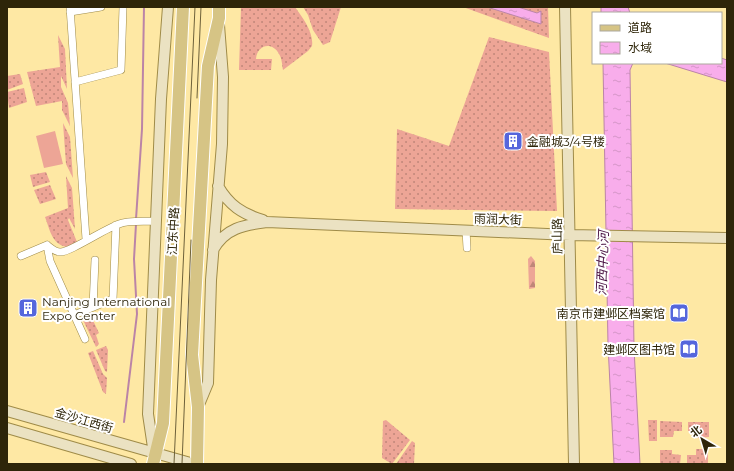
<svg xmlns="http://www.w3.org/2000/svg" width="734" height="471" font-family="Montserrat,'Noto Sans SC',sans-serif">
	<style>
		.grass { fill: url(#grass-dots) }
		.forest { fill: url(#forest-firs) }
		.garden { fill: #eda596 }
		.water { fill: url(#water-ripples); stroke: #bb84a7 }
		.lines { fill: none; stroke-linecap: round; stroke-linejoin: round }
		.stream { stroke: #bb84a7; stroke-width: 2 }
		.street-casing { stroke: #9f8b48; stroke-width: 8 }
		.secondary-casing { stroke: #9f8b48; stroke-width: 12 }
		.primary-casing { stroke: #fff; stroke-width: 14 }
		.street { stroke: #fff; stroke-width: 7 }
		.secondary { stroke: #ebe2c2; stroke-width: 10 }
		.primary { stroke: #d6c485; stroke-width: 12 }
		.tram { stroke: #6e6139; stroke-width: 1 }
		.labels { text-anchor: middle; dominant-baseline: central; stroke-width: 4; stroke-linejoin: round; paint-order: stroke }
		.poi-label { font-size: 12px; fill: #2e2509; stroke: #fff; text-anchor: start }
		.street-label { font-size: 12px; fill: #2e2509; stroke: #fff }
		.water-label { font-size: 13px; font-style: italic; fill: #481142; stroke: #fff }
	</style>
	<defs>
		<pattern id="grass-dots" width="8" height="8" patternUnits="userSpaceOnUse"><rect width="8" height="8" fill="#eda596"/><path d="M2 2h.1M6 6h.1" fill="none" stroke="#c08679" stroke-width="1.8" stroke-linecap="round"/></pattern>
		<pattern id="forest-firs" width="22" height="20" patternUnits="userSpaceOnUse"><rect width="22" height="20" fill="#eda596"/><path d="M5 1l3.5 6h-7zM16 11l3.5 6h-7z" fill="#c08679"/></pattern>
		<pattern id="water-ripples" width="26" height="14" patternUnits="userSpaceOnUse"><rect width="26" height="14" fill="#f8adeb"/><path d="M2 4q2-2 4 0t4 0M15 11q2-2 4 0t4 0" fill="none" stroke="#d595c8"/></pattern>
	</defs>
	<rect width="100%" height="100%" fill="#fee8a4"/>
	<path class="grass" d="M 241,7 L 295,7 C 303,18 314,33 312,46 L 308,51 L 283,70 C 282,65 282,58 279,54 C 272,41 257,45 256,59 L 272,59 L 271,70 L 239,70 Z
		M 303,7 L 341,7 L 330,42 L 323,45 L 313,30 L 308,15 Z
		M 463,7 L 487,7 L 541,24 L 540,12 L 537,13 L 518,7 L 548,7 L 549,38 Z
		M 58,35 L 65,49 L 67,89 L 61,76 L 61,87 L 68,103 L 70,126 L 62,110 L 62,101 L 36,106 L 27,72 L 60,67 Z
		M 489,37 L 549,52 L 557,211 L 395,209 L 397,129 L 449,146 Z
		M 20,74 L 23,84 L 7,90 L 7,76 Z
		M 24,88 L 27,102 L 9,108 L 7,92 Z
		M 63,123 L 70,137 L 73,178 L 66,164 Z
		M 46,172 L 50,182 L 33,187 L 30,175 Z
		M 66,176 L 72,188 L 75,229 L 69,218 L 68,220 L 77,242 L 69,247 C 52,246 50,230 45,217 L 68,208 Z
		M 50,185 L 56,199 L 40,204 L 34,190 Z
		M 89,312 L 99,333 L 96,335 L 99,344 L 96,347 L 83,320 L 83,316 Z
		M 106,346 L 108,350 L 107,372 L 105,371 L 96,350 Z
		M 93,351 L 103,374 L 107,378 L 106,394 L 103,392 L 88,353 Z
		M 386,420 L 410,440 L 392,464 L 382,458 L 383,421 Z
		M 648,420 L 657,420 L 657,441 L 649,441 Z
		M 660,421 L 682,422 L 682,431 L 674,431 L 673,437 L 660,437 Z
		M 688,422 L 709,422 L 709,437 L 696,438 L 696,431 L 688,431 Z
		M 412,441 L 415,443 L 414,464 L 396,464 Z
		M 696,449 L 708,449 L 708,464 L 687,464 L 687,455 L 696,455 Z
		M 660,450 L 672,450 L 672,454 L 681,455 L 680,464 L 660,464 Z"/>
	<path class="forest" d="M 531,256 L 535,261 L 535,288 L 529,289 L 528,259 Z"/>
	<path class="garden" d="M 55,131 L 63,164 L 44,168 L 36,136 Z"/>
	<path class="water" d="M 487,7 L 518,7 L 537,13 L 541,11 L 541,24 Z
		M 601,7 L 628,7 L 630,13 L 601,13 Z
		M 721,58 L 727,60 L 727,82 L 665,63 L 721,63 Z
		M 603,63 L 633,63 L 630,70 L 634,348 L 640,464 L 614,464 L 608,345 Z"/>
	<g class="lines">
		<path class="stream" d="M 136,219 L 142,129 L 144,7
			M 124,422 L 137,314 L 134,259 L 136,224"/>
		<defs>
			<path id="street" d="M 70,7 L 86,239
				M 70,12 L 101,7
				M 75,82 L 121,70 L 123,7
				M 466,230 L 467,248
				M 47,245 C 51,248 55,252 60,252 C 69,253 106,228 119,224 C 129,220 144,222 156,221
				M 47,245 L 50,261 L 85,339
				M 21,256 L 47,245
				M 93,307 L 95,260
				M 74,315 L 113,299 L 116,225"/>
			<path id="secondary" d="M 565,7 L 574,464
				M 218,186 C 229,205 242,214 263,220
				M 213,250 C 225,228 244,225 267,222 L 570,235 L 727,238
				M 198,407 L 208,383 L 211,280 L 222,144 L 223,77 L 219,25
				M 7,411 L 194,464
				M 7,428 L 131,464
				M 154,454 L 148,414 L 161,99 L 168,7"/>
			<path id="primary" d="M 153,464 L 163,423 L 183,7
				M 197,464 L 198,407 L 192,355 L 208,66 L 219,18 L 219,7"/>
		</defs>
		<use href="#street" class="street-casing"/>
		<use href="#secondary" class="secondary-casing"/>
		<use href="#primary" class="primary-casing"/>
		<use href="#street" class="street"/>
		<use href="#secondary" class="secondary"/>
		<use href="#primary" class="primary"/>
		<path class="tram" d="M 197,98 L 201,7
			M 174,464 L 195,7
			M 182,464 L 191,240"/>
	</g>
	<defs>
		<symbol id="building-square" viewBox="-11 -11 22 22"><rect x="-9" y="-9" width="18" height="18" rx="4" fill="#5566dc" stroke="#fff"/><path d="M-4-6H4V6H1V3H-1V6H-4ZM-2.5-4.3h1.7v1.8h-1.7ZM.8-4.3h1.7v1.8H.8ZM-2.5-1h1.7V.8h-1.7ZM.8-1h1.7V.8H.8Z" fill="#fff"/></symbol>
		<symbol id="library-square" viewBox="-11 -11 22 22"><rect x="-9" y="-9" width="18" height="18" rx="4" fill="#5566dc" stroke="#fff"/><path d="M-6-4Q-3-5.5-.7-3.5V5Q-3 3-6 4ZM6-4Q3-5.5 .7-3.5V5Q3 3 6 4Z" fill="#fff"/></symbol>
	</defs>
	<g fill-rule="evenodd">
		<use href="#building-square" x="502" y="130" width="22" height="22"/>
		<use href="#building-square" x="17" y="297" width="22" height="22"/>
		<use href="#library-square" x="668" y="302" width="22" height="22"/>
		<use href="#library-square" x="678" y="338" width="22" height="22"/>
	</g>
	<g class="labels">
		<g class="poi-label">
			<text x="527" y="141">金融城3/4号楼</text>
			<text x="42" y="301">Nanjing International<tspan x="42" dy="14">Expo Center</tspan></text>
			<text x="665" y="313" text-anchor="end">南京市建邺区档案馆</text>
			<text x="675" y="349" text-anchor="end">建邺区图书馆</text>
		</g>
		<g class="street-label">
			<text transform="translate(498 219) rotate(2)">雨润大街</text>
			<text transform="translate(173 231) rotate(-87)">江东中路</text>
			<text transform="translate(557 236) rotate(-91)">庐山路</text>
			<text transform="translate(84 420) rotate(16)">金沙江西街</text>
		</g>
		<g class="water-label">
			<text transform="translate(602 263) rotate(-88)">河西中心河</text>
		</g>
	</g>
	<rect width="734" height="471" fill="none" stroke="#2e2509" stroke-width="16"/>
	<rect x="592" y="12" width="130" height="52" fill="#ffffff" stroke="#aba89d"/>
	<rect x="600" y="25" width="20" height="6" fill="#d6c485" stroke="#aba89d"/>
	<text x="628" y="32" font-size="12" fill="#2e2509">道路</text>
	<rect x="600" y="42" width="20" height="12" fill="url(#water-ripples)" stroke="#aba89d"/>
	<text x="628" y="52" font-size="12" fill="#2e2509">水域</text>
	<g transform="translate(702 439) rotate(322)" stroke="#ffffff" stroke-width="3" paint-order="stroke">
	<path d="M0-3L7 15L0 10L-7 15Z" fill="#2e2509"/>
	<text y="-6" font-size="11" font-weight="bold" text-anchor="middle" fill="#2e2509">北</text>
	</g>
</svg>
